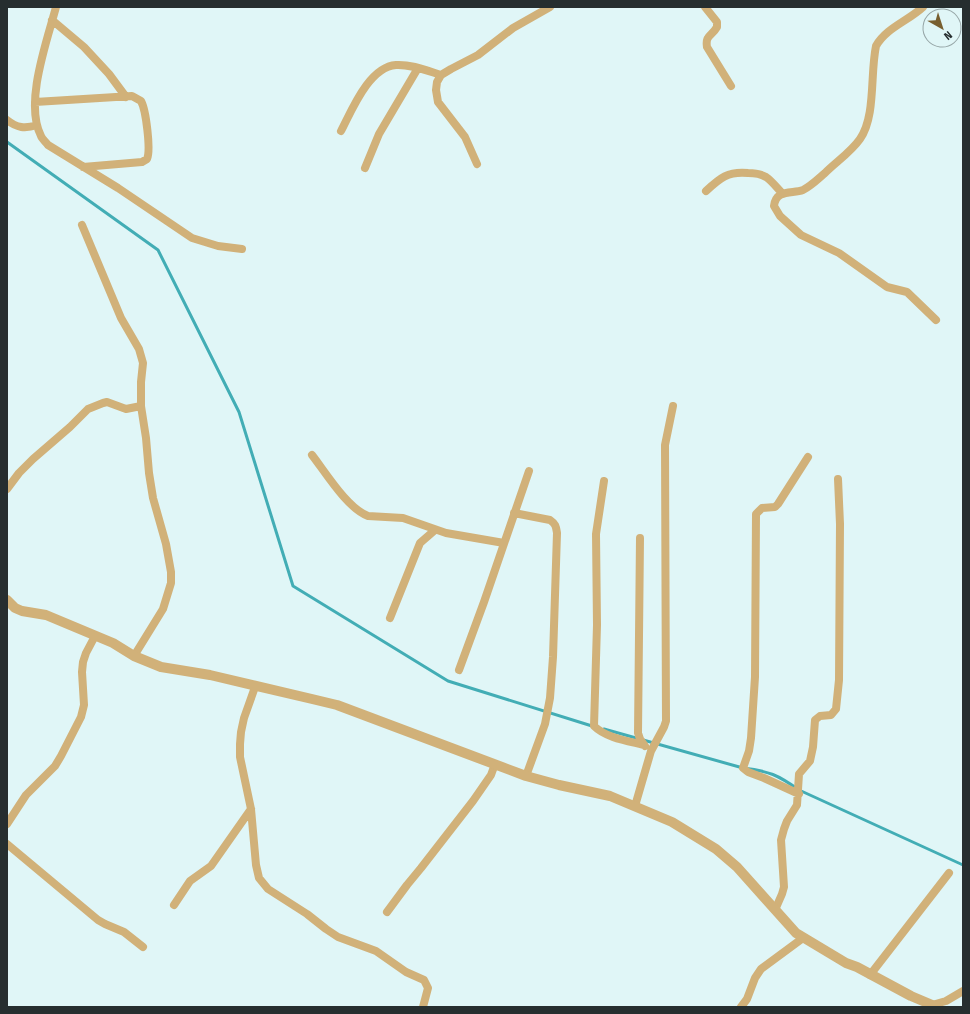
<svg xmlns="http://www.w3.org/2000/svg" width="970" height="1014" font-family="'Fira Sans Condensed',sans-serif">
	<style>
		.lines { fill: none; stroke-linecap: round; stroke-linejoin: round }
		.stream { stroke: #42adb5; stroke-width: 3 }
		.minor { stroke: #d1b179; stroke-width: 8 }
		.tertiary { stroke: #d1b179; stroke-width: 10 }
	</style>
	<rect width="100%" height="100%" fill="#e0f6f7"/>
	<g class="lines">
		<path class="stream" d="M 7,142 L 158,250 L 239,412 L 293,586 L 448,681 L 592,726
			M 604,729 L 743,768 C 769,771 778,775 799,790 L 963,865"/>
		<path class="minor" d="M 56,7 C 47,41 24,103 41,136 C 42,139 46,142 48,145 L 118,188 L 192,238 L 218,246 L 242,249
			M 705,7 L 717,22 L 717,27 C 712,36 705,35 707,47 L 731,86
			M 923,7 C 908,21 886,28 876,46 C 870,74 876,116 860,139 C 851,152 836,162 825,173 C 818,179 811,186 803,190 C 792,194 776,189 774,206 L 780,216 L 801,235 L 839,253 L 887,287 L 907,292 L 936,320
			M 52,20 L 84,47 L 109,74 L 126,97
			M 35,102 L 132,96 L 141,101 C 146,110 151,150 147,159 L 142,162 L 83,167
			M 7,120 C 17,128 25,129 37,125
			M 341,131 C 352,110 369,67 396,65 C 411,64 428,71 441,75
			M 477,164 L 465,137 L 438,102 L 436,90 L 437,82 L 441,75 L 451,69 L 478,55 L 513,28 L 550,7
			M 365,168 L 379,134 L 418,68
			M 706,191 C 720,178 728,171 748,173 C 754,173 761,174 766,177 C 772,181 777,188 782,193
			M 82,225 L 121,318 L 139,349 L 143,363 L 141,382 L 141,406 L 146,438 L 149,473 L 153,498 L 166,544 L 171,572 L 171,583 L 163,609 L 134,656
			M 312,455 C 326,473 347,508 368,516 L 403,518 L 446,533 L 504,543
			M 604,481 L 596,534 L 597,625 L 594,726 C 606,738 628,741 644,745
			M 7,489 L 19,473 L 33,459 L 70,427 L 88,409 L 103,403 L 107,402 L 126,409 L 141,406
			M 514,513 L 550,520 C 556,524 556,527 557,533 L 553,657 L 550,698 L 545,724 L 526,776
			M 640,538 L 638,733 L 640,739 L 645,746
			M 390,618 L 420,543 L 435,530
			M 459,670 L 484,602 L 529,471
			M 255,687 L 244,718 L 241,732 L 240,744 L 240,757 L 251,809 L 256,865 L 259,878 L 268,889 L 307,914 L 326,929 L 338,937 L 376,951 L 406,972 L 424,980 L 428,988 L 423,1007
			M 799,794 L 764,778 L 748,772 L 743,768 L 749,751 L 751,738 L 755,677 L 756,514 L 762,508 L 775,507 L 778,504 L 808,457
			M 635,806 L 651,751 L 664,727 L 666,721 L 665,445 L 673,406
			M 7,824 L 26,795 L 55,766 L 61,756 L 81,717 L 84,705 L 82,672 L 83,662 L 86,653 L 95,636
			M 7,844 L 98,920 L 105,924 L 124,932 L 143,947
			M 174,905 L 190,881 L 211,866 L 251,809
			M 775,910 L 782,894 L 784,887 L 781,840 L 784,829 L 787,821 L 797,805 L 799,774 L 810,761 L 813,747 L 815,720 L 820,716 L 831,715 L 836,709 L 839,680 L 840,524 L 838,479
			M 387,912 L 407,885 L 421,868 L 473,801 L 491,775 L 495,764
			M 870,975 L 949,873
			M 932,1005 L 946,1001 L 963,991
			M 741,1007 L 747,999 L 755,978 L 761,969 L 803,938"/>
		<path class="tertiary" d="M 7,600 L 15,608 L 22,611 L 46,615 L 113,643 L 134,656 L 161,667 L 210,675 L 312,699 L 337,705 L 526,776 L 559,785 L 610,796 L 672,822 L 716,849 L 737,867 L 796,933 L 846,963 L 857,967 L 911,996 L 937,1007"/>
	</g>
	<rect width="970" height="1014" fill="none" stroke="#262e2f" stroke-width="16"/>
	<g transform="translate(942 28) rotate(141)"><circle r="19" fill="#e0f6f7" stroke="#96a6a7"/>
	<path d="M0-3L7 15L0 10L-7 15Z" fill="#785f30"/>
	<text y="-6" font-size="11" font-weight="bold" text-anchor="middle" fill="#262e2f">N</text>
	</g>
</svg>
